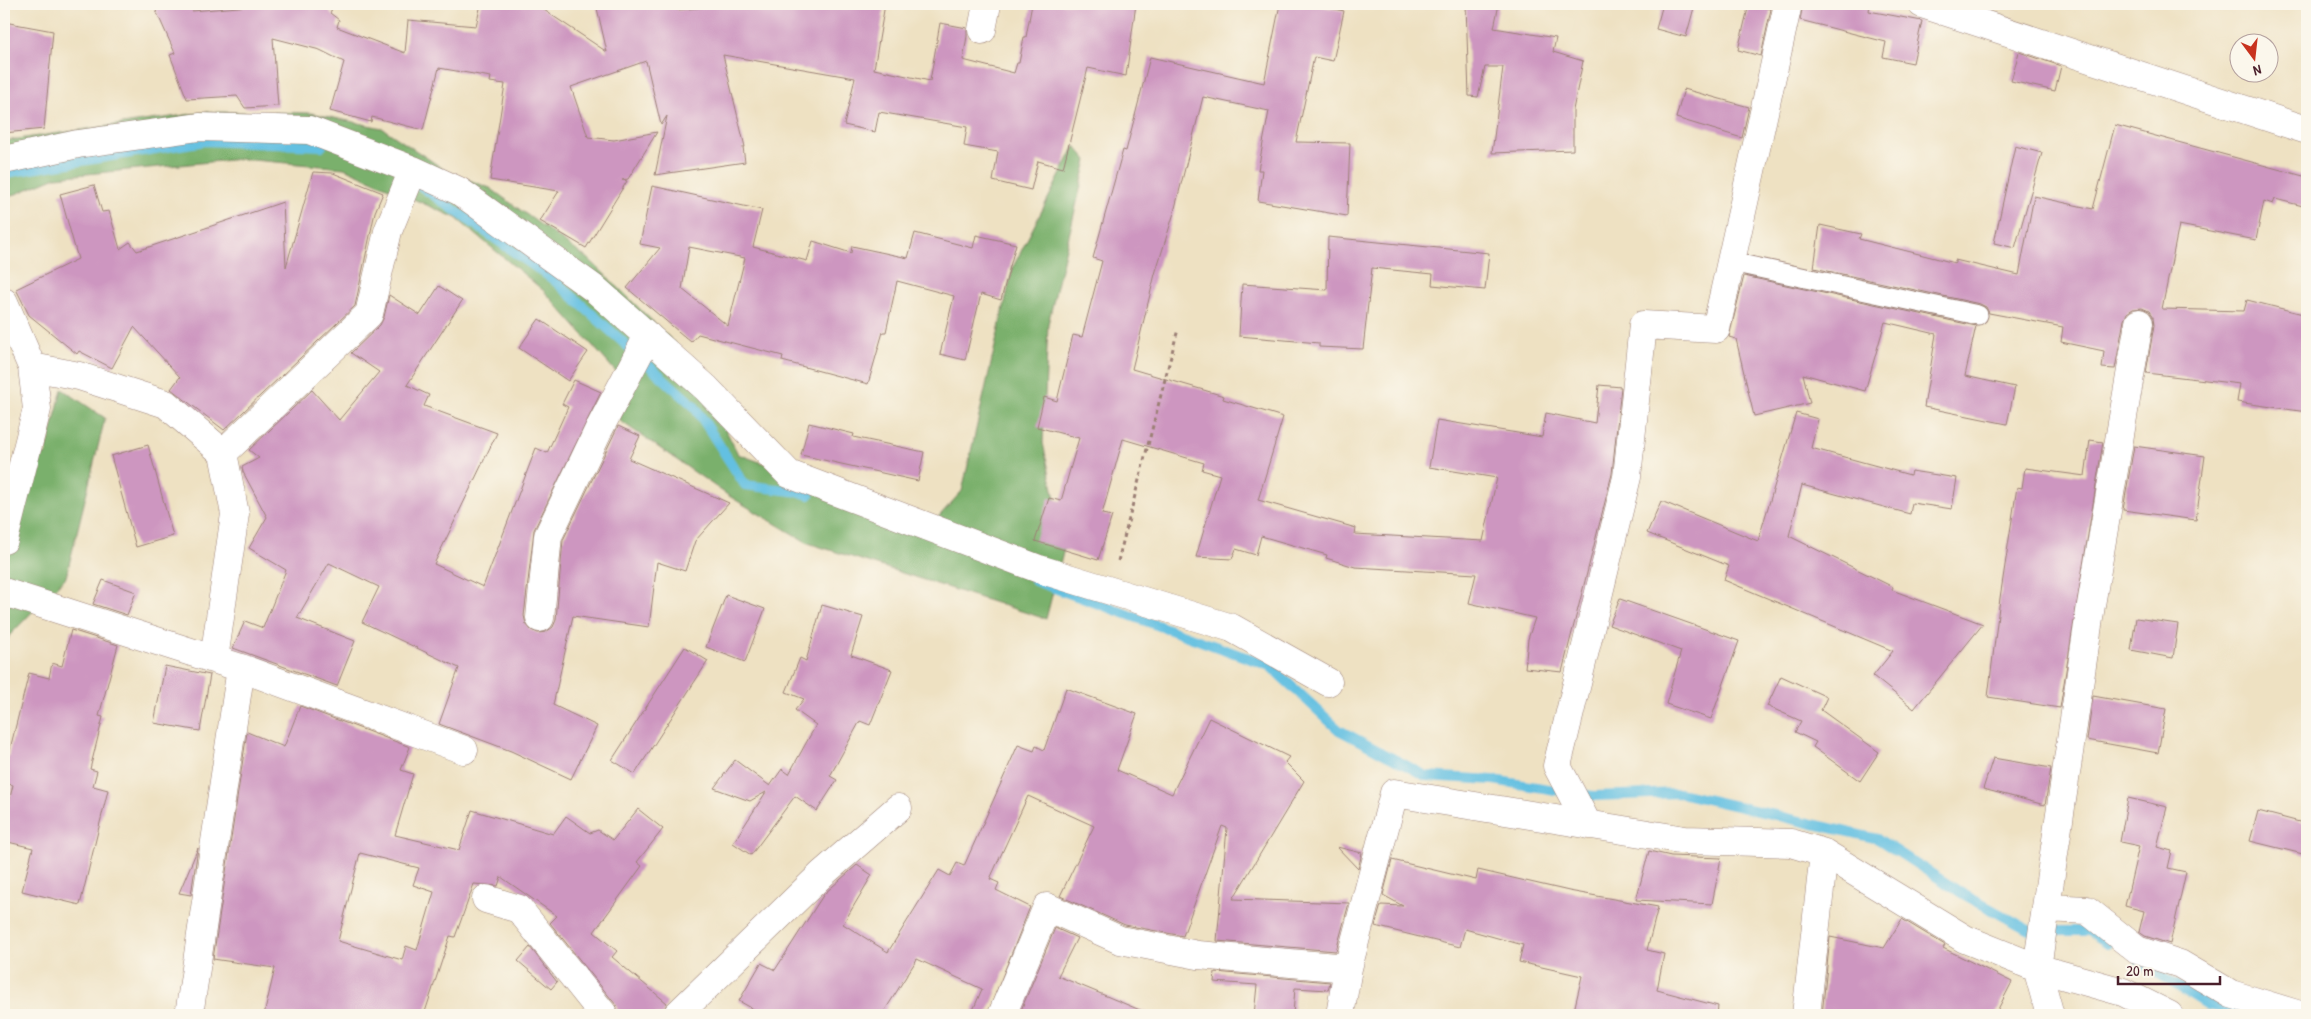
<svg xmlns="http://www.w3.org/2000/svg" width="2311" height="1019" font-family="'Patrick Hand',sans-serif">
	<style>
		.forest { fill: #7ab06c; stroke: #62684c }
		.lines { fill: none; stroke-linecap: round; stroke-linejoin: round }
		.stream { stroke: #63c0e1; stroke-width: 10 }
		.building { fill: #cd96c0; fill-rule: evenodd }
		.service-casing { stroke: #9c8076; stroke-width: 21 }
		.minor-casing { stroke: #9c8076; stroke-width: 29 }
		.path { stroke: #9c8076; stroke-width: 3; stroke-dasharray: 4 4; stroke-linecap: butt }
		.service { stroke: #fff; stroke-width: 19 }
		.minor { stroke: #fff; stroke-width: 28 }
	</style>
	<rect width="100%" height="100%" fill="#fbf7ec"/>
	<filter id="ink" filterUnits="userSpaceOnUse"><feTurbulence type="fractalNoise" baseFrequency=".02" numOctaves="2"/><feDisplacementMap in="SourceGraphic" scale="10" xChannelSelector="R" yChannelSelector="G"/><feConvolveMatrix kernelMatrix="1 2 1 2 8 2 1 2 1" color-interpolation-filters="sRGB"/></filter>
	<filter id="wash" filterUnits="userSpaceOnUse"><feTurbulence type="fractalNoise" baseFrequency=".0096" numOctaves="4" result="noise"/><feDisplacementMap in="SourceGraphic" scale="20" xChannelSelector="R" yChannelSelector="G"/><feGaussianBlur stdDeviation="1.12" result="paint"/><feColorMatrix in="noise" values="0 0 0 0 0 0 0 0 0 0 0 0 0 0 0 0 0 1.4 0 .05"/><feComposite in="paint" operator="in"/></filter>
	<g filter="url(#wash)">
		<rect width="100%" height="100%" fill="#eee1c2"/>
		<path class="forest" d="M 206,112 L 311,113 L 382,128 L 448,172 L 490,188 L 592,262 L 688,356 L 738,454 L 931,525 L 962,491 L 1013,267 L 1075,146 L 1087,160 L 1048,324 L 1043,443 L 1065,545 L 1046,619 L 808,543 L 729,496 L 619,420 L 633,391 L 544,291 L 456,218 L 344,168 L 241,159 L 56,177 L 4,199 L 4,141 Z
			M 62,389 L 105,418 L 66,577 L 9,636 L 4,651 L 4,481 L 46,454 Z"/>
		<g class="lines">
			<path class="stream" d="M 4,176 L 12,172 L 205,141 L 322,146
				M 419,185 L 554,280 L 694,406 L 745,485 L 799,492 L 809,495
				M 1035,581 L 1270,666 L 1339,730 L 1426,776 L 1493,780 L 1593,796 L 1680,793 L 1878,839 L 1963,894 L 2031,931 L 2089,931 L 2108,943
				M 2139,962 L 2208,1005 L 2247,1015"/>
		</g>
		<g id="blocks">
			<path class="building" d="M 153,4 L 193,4 L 192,11 L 273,4 L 334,4 L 330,13 L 339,20 L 337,27 L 405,53 L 408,20 L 476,26 L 481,4 L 535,4 L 607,52 L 596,4 L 676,4 L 677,10 L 738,4 L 885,4 L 874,69 L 930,81 L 940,23 L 967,28 L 967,36 L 963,60 L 1014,73 L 1017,63 L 1019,63 L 1024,37 L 1026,37 L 1032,4 L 1136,4 L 1126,76 L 1088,68 L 1063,168 L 1038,161 L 1031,190 L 993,181 L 998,152 L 964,146 L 967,127 L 879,112 L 875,132 L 844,125 L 855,78 L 723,55 L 745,147 L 743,147 L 745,162 L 655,175 L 667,116 L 661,125 L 646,61 L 571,87 L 588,137 L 614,140 L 657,132 L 628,179 L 622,180 L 627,181 L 586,248 L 540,221 L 559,191 L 490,180 L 505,84 L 490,82 L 491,77 L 439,68 L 423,130 L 372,117 L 371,122 L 330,111 L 344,62 L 320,50 L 273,38 L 278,106 L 245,108 L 237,96 L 187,99 L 170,55 L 175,53 Z
				M 1280,4 L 1311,4 L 1344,11 L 1333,61 L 1314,57 L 1296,142 L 1350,143 L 1347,216 L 1258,201 L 1262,170 L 1258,170 L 1269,111 L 1203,97 L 1173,216 L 1155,274 L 1132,369 L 1224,396 L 1223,399 L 1283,417 L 1258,500 L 1356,528 L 1355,534 L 1483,541 L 1497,478 L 1429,467 L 1437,420 L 1542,437 L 1546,413 L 1595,423 L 1599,385 L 1621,387 L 1612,474 L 1562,672 L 1525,668 L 1528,639 L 1535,618 L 1469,603 L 1476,574 L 1355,567 L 1326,558 L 1327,555 L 1261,536 L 1256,555 L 1236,549 L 1232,559 L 1196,557 L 1220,475 L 1202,470 L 1204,463 L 1123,439 L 1102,514 L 1112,516 L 1098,560 L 1035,541 L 1049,498 L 1061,501 L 1079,438 L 1037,427 L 1044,397 L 1057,401 L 1073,335 L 1082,337 L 1102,261 L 1093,258 L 1123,150 L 1126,151 L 1150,57 L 1264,83 Z
				M 1466,4 L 1499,4 L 1494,28 L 1556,38 L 1553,52 L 1583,61 L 1573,110 L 1573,150 L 1492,153 L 1503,67 L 1485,67 L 1478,97 L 1469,96 Z
				M 1663,4 L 1695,4 L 1686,37 L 1656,29 Z
				M 1749,4 L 1771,9 L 1761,56 L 1738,50 Z
				M 1803,4 L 1870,4 L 1869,11 L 1922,21 L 1913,63 L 1883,57 L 1886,42 L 1800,20 Z
				M 4,22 L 53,31 L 44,129 L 4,133 Z
				M 2019,52 L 2061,66 L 2055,91 L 2011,81 Z
				M 1684,89 L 1749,107 L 1742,138 L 1676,118 Z
				M 2115,125 L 2307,177 L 2307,207 L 2275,199 L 2273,204 L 2264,201 L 2256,240 L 2179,225 L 2162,309 L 2244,311 L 2247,300 L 2307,315 L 2307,412 L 2237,402 L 2240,384 L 2146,373 L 2154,325 L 2153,317 L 2149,311 L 2142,308 L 2133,309 L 2127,313 L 2124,320 L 2115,369 L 2102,368 L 2104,351 L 2061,342 L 2063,327 L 1989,313 L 1986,307 L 1980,304 L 1814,268 L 1820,225 L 1861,234 L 1859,239 L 1955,263 L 1955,260 L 2019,275 L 2034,196 L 2093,209 Z
				M 2015,146 L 2042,153 L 2015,248 L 1994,243 Z
				M 313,172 L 333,173 L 383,193 L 375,212 L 355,306 L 224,430 L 171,389 L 180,377 L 134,327 L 112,368 L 79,351 L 77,354 L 29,315 L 16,289 L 78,259 L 60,194 L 94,185 L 102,212 L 109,211 L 120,249 L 130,242 L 137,251 L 283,202 L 286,267 Z
				M 652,186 L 762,210 L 753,247 L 807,261 L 813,241 L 851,253 L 852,246 L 908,258 L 915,233 L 973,248 L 976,235 L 1016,244 L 1001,300 L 981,294 L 965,360 L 940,354 L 954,296 L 897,281 L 886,332 L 883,332 L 868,384 L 782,361 L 783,356 L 698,334 L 691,342 L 627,288 L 660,248 L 640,244 ZM 689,247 L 745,258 L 728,326 L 682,289 Z
				M 1328,237 L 1489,253 L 1485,290 L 1432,285 L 1433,274 L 1372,268 L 1363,349 L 1319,347 L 1319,343 L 1239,336 L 1242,284 L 1327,290 Z
				M 1744,276 L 1976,326 L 1965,376 L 2015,387 L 2007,424 L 1924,407 L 1936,334 L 1885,322 L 1865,391 L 1803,374 L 1810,403 L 1754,416 L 1736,339 L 1729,337 Z
				M 439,286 L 462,301 L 407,385 L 429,395 L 424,406 L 497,433 L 434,564 L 483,587 L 536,448 L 547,453 L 568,407 L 562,404 L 574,380 L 601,392 L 534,530 L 524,616 L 526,624 L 531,630 L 538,633 L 546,632 L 553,627 L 556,620 L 563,540 L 618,426 L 640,436 L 629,459 L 729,503 L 695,541 L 685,571 L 657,562 L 649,627 L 573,616 L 553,705 L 597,726 L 571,779 L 511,751 L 439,724 L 459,668 L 362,622 L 379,587 L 329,563 L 297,618 L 355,641 L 337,686 L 233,648 L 245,621 L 263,628 L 286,570 L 249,548 L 267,517 L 243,472 L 242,467 L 259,458 L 249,450 L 312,390 L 339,420 L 379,372 L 351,353 L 380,325 L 384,317 L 389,295 L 420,315 Z
				M 539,319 L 588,352 L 568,381 L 519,348 Z
				M 1796,413 L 1818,419 L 1811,448 L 1910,475 L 1911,471 L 1957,478 L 1952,509 L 1912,503 L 1910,514 L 1802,485 L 1789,536 L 1893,587 L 1892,590 L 1983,624 L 1914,709 L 1873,676 L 1893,651 L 1724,580 L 1729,566 L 1647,533 L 1661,501 L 1758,541 Z
				M 809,423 L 854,434 L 853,437 L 924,452 L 918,481 L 801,455 Z
				M 2090,440 L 2103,442 L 2060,708 L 1988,697 L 2000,598 L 2017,487 L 2022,488 L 2025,468 L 2085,476 Z
				M 148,445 L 173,536 L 136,547 L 111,456 Z
				M 2134,446 L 2205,456 L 2196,520 L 2123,510 Z
				M 103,580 L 136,592 L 127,615 L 93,604 Z
				M 726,595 L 765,609 L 745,662 L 706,647 Z
				M 1620,599 L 1739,641 L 1711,719 L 1666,704 L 1681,651 L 1609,625 Z
				M 822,605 L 863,617 L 851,655 L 892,670 L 870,725 L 860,721 L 830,776 L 837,780 L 817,811 L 795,796 L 751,855 L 733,843 L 766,792 L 750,801 L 714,788 L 735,760 L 770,786 L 782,769 L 789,774 L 816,725 L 795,710 L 804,699 L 786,692 L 800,658 L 806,661 Z
				M 2136,618 L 2178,624 L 2173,658 L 2131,650 Z
				M 71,630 L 118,645 L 99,716 L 103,717 L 90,769 L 97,771 L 93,786 L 108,790 L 80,905 L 22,891 L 33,848 L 4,841 L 4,823 L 13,785 L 4,783 L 4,773 L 29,673 L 49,678 L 52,663 L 62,666 Z
				M 685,647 L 708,661 L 635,774 L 612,760 Z
				M 165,666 L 210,675 L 200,731 L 154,723 Z
				M 1781,676 L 1827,697 L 1821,710 L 1879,752 L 1860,781 L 1813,747 L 1816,742 L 1795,732 L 1801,721 L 1767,706 Z
				M 1066,688 L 1137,714 L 1117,770 L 1172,794 L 1209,718 L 1289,757 L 1285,762 L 1304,781 L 1233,899 L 1349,903 L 1336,951 L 1217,941 L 1227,828 L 1222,826 L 1183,936 L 1125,925 L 1060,896 L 1094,826 L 1028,796 L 990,879 L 999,883 L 996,890 L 1030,907 L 987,1015 L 971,1015 L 982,989 L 917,959 L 882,1015 L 764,1015 L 739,1001 L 761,963 L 775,970 L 824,894 L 857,865 L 872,875 L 843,924 L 888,952 L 939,870 L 950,876 L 957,863 L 964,866 L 1018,745 L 1034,751 L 1036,746 L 1044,750 Z
				M 2093,696 L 2166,709 L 2158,753 L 2087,740 Z
				M 300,706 L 410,747 L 401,770 L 413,774 L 395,835 L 459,850 L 472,810 L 553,834 L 566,816 L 590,833 L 598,830 L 613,840 L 638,809 L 663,829 L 637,862 L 642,866 L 594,932 L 617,951 L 612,957 L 667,1003 L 662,1015 L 619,1015 L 616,1005 L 550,923 L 557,916 L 501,877 L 498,886 L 474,884 L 455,937 L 450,936 L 424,1015 L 264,1015 L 275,968 L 213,959 L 247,732 L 284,747 ZM 360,853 L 419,868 L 413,885 L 434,892 L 417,950 L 406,946 L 402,960 L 338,941 Z
				M 1993,758 L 2051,768 L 2045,805 L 1983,789 Z
				M 2128,798 L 2167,807 L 2157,847 L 2172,851 L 2168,868 L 2186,872 L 2170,944 L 2145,936 L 2139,932 L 2144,911 L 2125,906 L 2139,846 L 2120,842 Z
				M 2258,811 L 2307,824 L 2307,855 L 2250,841 Z
				M 1337,847 L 1362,853 L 1358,869 Z
				M 198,848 L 191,895 L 179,893 Z
				M 1649,851 L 1671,856 L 1721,858 L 1712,904 L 1636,900 Z
				M 1392,860 L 1476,880 L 1478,870 L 1569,891 L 1658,907 L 1647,950 L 1664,954 L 1657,990 L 1718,1006 L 1717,1015 L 1573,1015 L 1582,976 L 1519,962 L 1523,945 L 1465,929 L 1460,947 L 1375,926 L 1381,905 L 1403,906 L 1383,895 Z
				M 1902,919 L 1945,945 L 1943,948 L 2012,982 L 1995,1015 L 1822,1015 L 1830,937 L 1884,948 Z
				M 1055,928 L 1077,938 L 1058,976 L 1152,1015 L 1019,1015 Z
				M 530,947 L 557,982 L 551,989 L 518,961 Z
				M 1215,972 L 1330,982 L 1328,990 L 1295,988 L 1293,1015 L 1254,1015 L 1257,985 L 1214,982 Z"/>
		</g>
	</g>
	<g filter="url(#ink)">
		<use href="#blocks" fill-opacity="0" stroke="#9c8076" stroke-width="1"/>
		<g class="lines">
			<defs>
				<path id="service" d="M 1731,262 L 1978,315"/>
				<path id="minor" d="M 1922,4 L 2307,130
					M 982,30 L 987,4
					M 4,160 L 78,144 L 199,127 L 309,130 L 413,170 L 459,191 L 596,290 L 706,388 L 789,474 L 1039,569 L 1232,628 L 1328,682
					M 4,302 L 32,367 L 37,409 L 4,540
					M 32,367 L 79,376 L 166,404 L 223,453 L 369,314 L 388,231 L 413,170
					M 4,592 L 241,668 L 464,750
					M 540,618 L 548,536 L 598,431 L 648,336
					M 214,659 L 235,514 L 223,453
					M 1588,825 L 1557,766 L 1627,477 L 1643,325 L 1716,329 L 1788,4
					M 486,899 L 519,909 L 604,1015
					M 2046,908 L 2087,910 L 2137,950 L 2180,964 L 2231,994 L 2300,1015
					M 189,1015 L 241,668
					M 677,1015 L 822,874 L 898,808
					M 1002,1015 L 1047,907 L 1120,940 L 1198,955 L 1348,968 L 1394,793 L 1685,840 L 1791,843 L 1824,853 L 1965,939 L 2037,968 L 2123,992 L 2169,1015
					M 1340,1015 L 1348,968
					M 1806,1015 L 1824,853
					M 2050,1015 L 2037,968 L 2091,605 L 2139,323"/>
			</defs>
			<use href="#service" class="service-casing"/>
			<use href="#minor" class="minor-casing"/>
			<path class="path" d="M 1118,561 L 1178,329"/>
			<use href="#service" class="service"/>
			<use href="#minor" class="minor"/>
		</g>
	</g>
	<rect width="2311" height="1019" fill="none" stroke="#fbf7ec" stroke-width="20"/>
	<g transform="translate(2254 58) rotate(165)"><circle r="24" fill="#fbf7ec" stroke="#b4a19f"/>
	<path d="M0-4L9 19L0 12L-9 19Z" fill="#c8321e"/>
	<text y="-8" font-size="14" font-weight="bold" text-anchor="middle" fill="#4a1f2b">N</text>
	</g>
	<path d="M2118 976v8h102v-8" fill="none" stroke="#4a1f2b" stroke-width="2.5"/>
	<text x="2126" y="976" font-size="15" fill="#4a1f2b" stroke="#fbf7ec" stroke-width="4" paint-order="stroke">20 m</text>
</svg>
